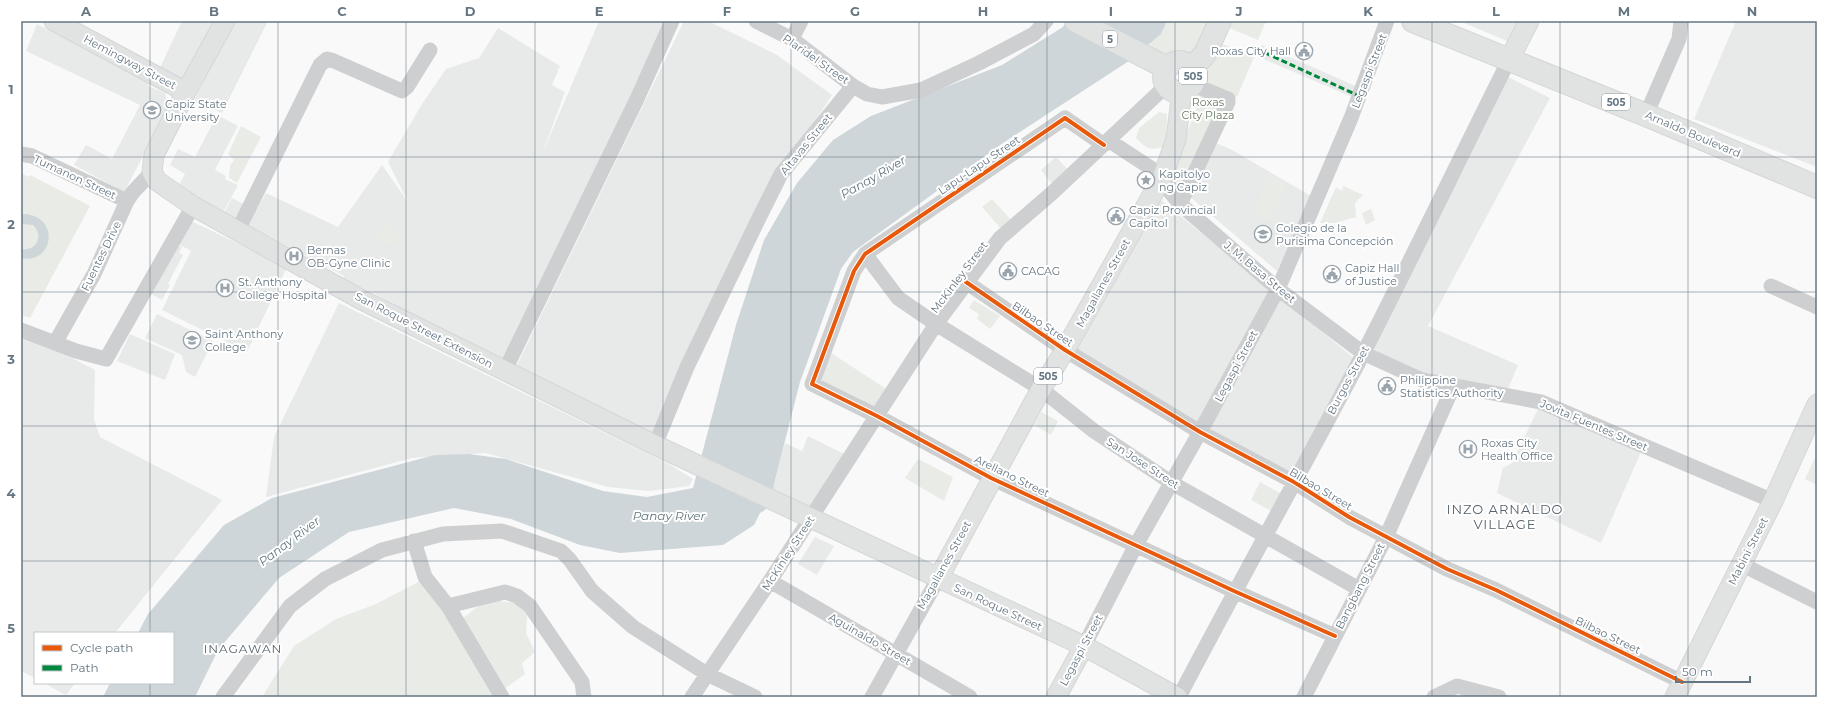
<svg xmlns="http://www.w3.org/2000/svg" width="1838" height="718" font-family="Montserrat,sans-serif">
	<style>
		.built { fill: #e8e9e9 }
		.green { fill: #e8ebe6 }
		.water { fill: #ced6d9 }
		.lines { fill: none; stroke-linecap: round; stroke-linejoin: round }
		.major-casing { stroke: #d5d6d7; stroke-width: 21 }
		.highway-casing { stroke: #d5d6d6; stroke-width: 24 }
		.minor { stroke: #cecfd0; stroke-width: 15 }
		.major { stroke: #e1e2e2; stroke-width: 19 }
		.highway { stroke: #e1e2e2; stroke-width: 22 }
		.quiet { stroke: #00873e; stroke-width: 3; stroke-dasharray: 6 3; stroke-linecap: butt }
		.cycleway-casing { stroke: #fff; stroke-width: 6 }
		.cycleway { stroke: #e8590c; stroke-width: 4 }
		.grid { fill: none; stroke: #657683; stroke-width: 1; stroke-opacity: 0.55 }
		.labels { text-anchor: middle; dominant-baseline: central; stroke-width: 4; stroke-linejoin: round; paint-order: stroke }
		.shield { fill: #fff; stroke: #939fa8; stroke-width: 1 }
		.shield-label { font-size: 10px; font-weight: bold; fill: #657683 }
		.poi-label { font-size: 11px; fill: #657683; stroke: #fff; text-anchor: start }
		.street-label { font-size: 11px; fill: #657683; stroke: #fff }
		.park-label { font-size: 11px; fill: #687a64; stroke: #fff }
		.water-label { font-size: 12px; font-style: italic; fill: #60757c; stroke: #fff }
		.neighbourhood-label { font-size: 12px; letter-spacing: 1px; fill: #57646e; stroke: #fff }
		.quarter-label { font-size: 13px; letter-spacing: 1px; fill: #57646e; stroke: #fff }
		.neatline { fill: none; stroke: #657683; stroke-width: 1.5 }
		.grid-label { font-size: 13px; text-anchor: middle; font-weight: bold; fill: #657683 }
	</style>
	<rect width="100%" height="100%" fill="#f9f9f9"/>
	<path class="built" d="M 182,21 L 219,21 L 186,89 L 158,72 Z
		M 234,21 L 268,21 L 222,113 L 194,101 Z
		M 599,21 L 668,21 L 500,363 L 370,291 L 368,294 L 341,281 L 344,276 L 224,213 L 232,198 L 256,211 L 266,193 L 338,227 L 382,165 L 408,202 L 388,162 L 422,104 L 446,69 L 479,58 L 498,28 L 560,66 L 552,85 L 565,92 L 542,154 Z
		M 684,21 L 708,21 L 777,55 L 832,95 L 779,177 L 654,438 L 514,371 Z
		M 1465,21 L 1521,21 L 1512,43 L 1464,23 Z
		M 1736,21 L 1817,21 L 1817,167 L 1694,119 Z
		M 37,24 L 149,82 L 148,86 L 165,93 L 167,102 L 165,115 L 124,192 L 74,165 L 86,145 L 112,159 L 140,105 L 26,51 Z
		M 1262,45 L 1358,87 L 1354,98 L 1257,56 Z
		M 1508,77 L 1550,98 L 1428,326 L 1518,365 L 1508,389 L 1424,374 L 1396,360 L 1394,362 L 1370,346 Z
		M 217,115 L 238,126 L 215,170 L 226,176 L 225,179 L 238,185 L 224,211 L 178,187 L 185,174 L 170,165 L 178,149 L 195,157 Z
		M 1216,143 L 1232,150 L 1311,196 L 1277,271 L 1189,196 Z
		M 1056,157 L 1071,173 L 1054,187 L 1041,170 Z
		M 1161,200 L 1355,359 L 1290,483 L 1074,355 Z
		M 187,219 L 287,267 L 247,352 L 162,310 L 191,251 L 175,242 Z
		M 175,243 L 182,247 L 179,253 L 183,255 L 168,284 L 170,285 L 162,300 L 148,292 Z
		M 339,303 L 669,464 L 693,479 L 689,486 L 649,491 L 608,487 L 486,453 L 412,458 L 266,497 L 274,437 Z
		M 157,314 L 213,341 L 195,377 L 186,372 L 182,355 L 145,338 Z
		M 130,334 L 175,354 L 165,380 L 117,361 Z
		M 21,336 L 51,347 L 95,370 L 94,419 L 100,437 L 222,500 L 115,633 L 35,633 L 35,678 L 21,671 Z
		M 1539,407 L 1641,452 L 1601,543 L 1497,493 L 1503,468 L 1512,463 Z
		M 808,436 L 848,456 L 810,513 L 773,497 L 774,484 L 785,443 L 802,451 Z
		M 815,537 L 834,546 L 817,575 L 798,564 Z
		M 44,683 L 75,683 L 66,695 Z"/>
	<path class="green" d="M 1167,21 L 1216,21 L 1190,60 C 1172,60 1164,55 1149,45 L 1161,34 Z
		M 1226,21 L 1266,21 L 1258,40 L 1224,26 Z
		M 1218,42 L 1254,57 L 1237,97 L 1202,82 Z
		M 1202,93 L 1224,102 L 1183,190 L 1169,180 Z
		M 1159,112 L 1167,114 L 1166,140 L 1163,147 C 1149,151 1146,148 1136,138 L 1139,128 Z
		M 241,126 L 261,137 L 237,183 L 229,178 L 230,166 L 234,160 L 228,154 Z
		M 21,173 L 29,177 L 30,175 L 90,206 L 30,318 L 21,315 Z
		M 1269,175 L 1287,184 L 1271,222 L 1252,214 Z
		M 1343,186 L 1363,195 L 1355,203 L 1356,217 L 1335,223 L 1320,223 L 1336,187 L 1342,191 Z
		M 992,199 L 1012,221 L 1002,230 L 982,207 Z
		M 1371,209 L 1375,220 L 1366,225 L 1362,213 Z
		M 392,221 L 400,238 L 399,242 L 388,242 L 387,244 L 380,244 L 376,240 L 384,228 L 381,225 L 385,222 Z
		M 974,300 L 1000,316 L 990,329 L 977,319 L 979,314 L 969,308 Z
		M 831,353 L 888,390 L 872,418 L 816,394 Z
		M 1041,412 L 1058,421 L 1051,435 L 1034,425 Z
		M 1815,458 L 1817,459 L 1817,485 L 1805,479 Z
		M 918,459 L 953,477 L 944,501 L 905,478 Z
		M 1260,482 L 1282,494 L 1273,512 L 1251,500 Z
		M 426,578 L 497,697 L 262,697 L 294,646 L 336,619 L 376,604 Z
		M 498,601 L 528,604 L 526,633 L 535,652 L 522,663 L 525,674 L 503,690 L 463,618 L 480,605 Z"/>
	<path class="water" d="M 1067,21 L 1167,21 L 1161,34 L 1132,59 L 1003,143 L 853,252 L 841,269 L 800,382 L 774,484 C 773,495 771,508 760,513 L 754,525 L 723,545 L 620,553 L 580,545 L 511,519 L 454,508 L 349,532 L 279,578 L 218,650 L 195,697 L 103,697 L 110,683 L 173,683 L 173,633 L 138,633 L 148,614 L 224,525 L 272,498 L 435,455 L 469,454 L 506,459 L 603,491 L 647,497 L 693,488 L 736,325 L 764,240 L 797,183 L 833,140 L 871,116 L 1002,65 L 1063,27 Z
		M 25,214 C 61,217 53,265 21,258 L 21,249 C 37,252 44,235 33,225 L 21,224 L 21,215 Z"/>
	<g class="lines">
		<defs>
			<path id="major" d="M 54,21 L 186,92
				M 225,21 L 186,92 L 154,155 L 152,172 L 157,181 L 193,206 L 360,299 L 655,445 L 1084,646 L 1177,697
				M 1509,60 L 1529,21
				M 938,579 L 1041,389 L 1065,350 L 1163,176 L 1176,139 L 1182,91
				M 1056,697 L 1084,646
				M 1675,697 L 1773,501 L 1817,404"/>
			<path id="highway" d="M 1076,21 L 1167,68
				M 1413,21 L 1646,115 L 1817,187
				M1164 77a15 15 0 1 1 30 0a15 15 0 1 1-30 0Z
				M 1191,69 L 1205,54 L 1220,21"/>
		</defs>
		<use href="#major" class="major-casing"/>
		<use href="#highway" class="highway-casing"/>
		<path class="minor" d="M 756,21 L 792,39 L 853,86 L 867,94 L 882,97 L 921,90 L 979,63 L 1034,34 L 1046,21
			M 792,39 L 801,21
			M 1646,115 L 1679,39 L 1681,21
			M 1108,140 L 1163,176 L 1167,188 L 1180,204 L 1278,289 L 1363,353 L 1422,380 L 1541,402 L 1773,501
			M 1104,145 L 1065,118 L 865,254 L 854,271 L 812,384 L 877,416 L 991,478 L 1234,591 L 1335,636
			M 21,154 L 32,156 L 127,201
			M 1180,204 L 1228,102 L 1228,99 L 1223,97 L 1191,84
			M 237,232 L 320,65 L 327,59 L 334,61 L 402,91 L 407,87 L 430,50
			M 865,254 L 898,298 L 936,324 L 1041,389 L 1094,431 L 1172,483 L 1359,589
			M 966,282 L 1065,350 L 1200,432 L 1294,482 L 1349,517 L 1447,569 L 1496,590 L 1682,682
			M 1771,286 L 1817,307
			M 21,330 L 76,351 L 106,359 L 193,206
			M 55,343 L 94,274 L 127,201 L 133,192 L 152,172
			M 505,370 L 637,99 L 672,21
			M 655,445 L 687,367 L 757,222 L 781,174 L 853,86
			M 414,541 L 425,577 L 448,606 L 502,697
			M 1741,564 L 1817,602
			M 770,581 L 970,697
			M 448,606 L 505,592 L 517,596 L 530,606 L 582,682 L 584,697
			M 1084,646 L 1136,545 L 1200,432 L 1278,289 L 1351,118 L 1387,21
			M 223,697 L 290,606 L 325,579 L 382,550 L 443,534 L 502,531 L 561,551 L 570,560 L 592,591 L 633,627 L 707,674 L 755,697
			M 692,697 L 770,581 L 936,324 L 1000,238 L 1051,194 L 1167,85
			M 872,697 L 938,579
			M 1179,697 C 1239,582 1303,469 1363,354 C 1413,256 1460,158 1509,60
			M 1304,697 L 1386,537 L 1453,387
			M 1434,697 L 1457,686 L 1499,697"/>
		<use href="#major" class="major"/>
		<use href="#highway" class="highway"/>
		<path class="quiet" d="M 1257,49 L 1359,96"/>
		<defs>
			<path id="cycleway" d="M 1104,145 L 1065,118 L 865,254 L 854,271 L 812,384 L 877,416 L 991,478 L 1234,591 L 1335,636
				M 966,282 L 1065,350 L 1200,432 L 1294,482 L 1349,517 L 1447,569 L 1496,590 L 1682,682"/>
		</defs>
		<use href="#cycleway" class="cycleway-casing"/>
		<use href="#cycleway" class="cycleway"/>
	</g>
	<path class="grid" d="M 150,21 L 150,633M 278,21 L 278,697M 406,21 L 406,697M 535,21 L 535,697M 663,21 L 663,697M 791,21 L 791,697M 919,21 L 919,697M 1047,21 L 1047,697M 1175,21 L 1175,697M 1303,21 L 1303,697M 1432,21 L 1432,697M 1560,21 L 1560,697M 1688,21 L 1688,697M 21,157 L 1817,157M 21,292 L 1817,292M 21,426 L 1817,426M 21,561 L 1817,561M 150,683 L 150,697"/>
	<defs>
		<symbol id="civic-ring" viewBox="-11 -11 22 22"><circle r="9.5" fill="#fff" stroke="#99a4ac" stroke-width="1.5"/><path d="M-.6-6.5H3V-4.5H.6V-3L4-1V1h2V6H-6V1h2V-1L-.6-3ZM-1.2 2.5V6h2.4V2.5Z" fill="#99a4ac"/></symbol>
		<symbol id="university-ring" viewBox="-11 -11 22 22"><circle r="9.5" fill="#fff" stroke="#99a4ac" stroke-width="1.5"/><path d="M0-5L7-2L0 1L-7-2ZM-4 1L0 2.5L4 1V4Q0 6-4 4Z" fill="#99a4ac"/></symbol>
		<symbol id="sight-ring" viewBox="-11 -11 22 22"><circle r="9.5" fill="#fff" stroke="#99a4ac" stroke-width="1.5"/><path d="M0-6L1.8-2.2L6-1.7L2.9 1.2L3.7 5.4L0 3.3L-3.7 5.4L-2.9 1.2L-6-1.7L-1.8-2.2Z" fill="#99a4ac"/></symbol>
		<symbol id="hospital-ring" viewBox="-11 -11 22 22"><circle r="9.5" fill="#fff" stroke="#99a4ac" stroke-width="1.5"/><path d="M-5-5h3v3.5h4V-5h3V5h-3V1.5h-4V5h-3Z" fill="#99a4ac"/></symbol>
	</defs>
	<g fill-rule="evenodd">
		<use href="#civic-ring" x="1294" y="41" width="20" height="20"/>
		<use href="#university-ring" x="142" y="100" width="20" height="20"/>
		<use href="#sight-ring" x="1136" y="170" width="20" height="20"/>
		<use href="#civic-ring" x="1106" y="206" width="20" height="20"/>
		<use href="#university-ring" x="1253" y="224" width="20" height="20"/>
		<use href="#hospital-ring" x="284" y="246" width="20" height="20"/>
		<use href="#civic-ring" x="998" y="261" width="20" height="20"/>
		<use href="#civic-ring" x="1322" y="264" width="20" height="20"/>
		<use href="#hospital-ring" x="215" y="278" width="20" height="20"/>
		<use href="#university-ring" x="182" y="330" width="20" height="20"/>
		<use href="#civic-ring" x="1377" y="376" width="20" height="20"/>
		<use href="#hospital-ring" x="1458" y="439" width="20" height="20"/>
	</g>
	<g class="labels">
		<g class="shield">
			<rect x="1103" y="31" width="14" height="16" rx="3"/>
			<rect x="1179" y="68" width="28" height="16" rx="3"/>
			<rect x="1602" y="94" width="28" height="16" rx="3"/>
			<rect x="1034" y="368" width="28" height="16" rx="3"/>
		</g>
		<g class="shield-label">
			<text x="1110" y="39">5</text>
			<text x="1193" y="76">505</text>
			<text x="1616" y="102">505</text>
			<text x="1048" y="376">505</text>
		</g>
		<g class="poi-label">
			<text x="1291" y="51" text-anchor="end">Roxas City Hall</text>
			<text x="165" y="104">Capiz State<tspan x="165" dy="13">University</tspan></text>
			<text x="1159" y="174">Kapitolyo<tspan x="1159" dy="13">ng Capiz</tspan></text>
			<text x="1129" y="210">Capiz Provincial<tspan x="1129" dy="13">Capitol</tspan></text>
			<text x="1276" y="228">Colegio de la<tspan x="1276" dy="13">Purisima Concepción</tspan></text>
			<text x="307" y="250">Bernas<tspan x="307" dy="13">OB-Gyne Clinic</tspan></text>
			<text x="1345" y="268">Capiz Hall<tspan x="1345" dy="13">of Justice</tspan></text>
			<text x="1021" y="271">CACAG</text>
			<text x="238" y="282">St. Anthony<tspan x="238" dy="13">College Hospital</tspan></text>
			<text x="205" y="334">Saint Anthony<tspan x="205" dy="13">College</tspan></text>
			<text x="1400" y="380">Philippine<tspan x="1400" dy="13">Statistics Authority</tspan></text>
			<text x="1481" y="443">Roxas City<tspan x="1481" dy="13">Health Office</tspan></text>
		</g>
		<g class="street-label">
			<text transform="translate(816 59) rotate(35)">Plaridel Street</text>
			<text transform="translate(130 62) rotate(28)">Hemingway Street</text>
			<text transform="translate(1369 71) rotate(-69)">Legaspi Street</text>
			<text transform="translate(1693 134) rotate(23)">Arnaldo Boulevard</text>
			<text transform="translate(806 144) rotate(-51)">Altavas Street</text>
			<text transform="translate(979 165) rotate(-34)">Lapu-Lapu Street</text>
			<text transform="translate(75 177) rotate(25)">Tumanon Street</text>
			<text transform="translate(101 256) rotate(-64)">Fuentes Drive</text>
			<text transform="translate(1260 272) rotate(40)">J. M. Basa Street</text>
			<text transform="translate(959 277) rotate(-53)">McKinley Street</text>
			<text transform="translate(1103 283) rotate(-61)">Magallanes Street</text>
			<text transform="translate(1043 324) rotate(34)">Bilbao Street</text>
			<text transform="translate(424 330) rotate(27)">San Roque Street Extension</text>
			<text transform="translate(1236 366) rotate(-62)">Legaspi Street</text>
			<text transform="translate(1348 380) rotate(-62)">Burgos Street</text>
			<text transform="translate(1594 425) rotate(23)">Jovita Fuentes Street</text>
			<text transform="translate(1143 463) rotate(33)">San Jose Street</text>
			<text transform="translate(1012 476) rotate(26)">Arellano Street</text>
			<text transform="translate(1321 489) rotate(31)">Bilbao Street</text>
			<text transform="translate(1748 551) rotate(-63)">Mabini Street</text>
			<text transform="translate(788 553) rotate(-57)">McKinley Street</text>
			<text transform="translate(944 565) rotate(-61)">Magallanes Street</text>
			<text transform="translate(1360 586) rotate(-63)">Bangbang Street</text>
			<text transform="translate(998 607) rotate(25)">San Roque Street</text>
			<text transform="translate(1608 635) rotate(26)">Bilbao Street</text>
			<text transform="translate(870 639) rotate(30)">Aguinaldo Street</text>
			<text transform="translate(1081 650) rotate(-62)">Legaspi Street</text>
		</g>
		<g class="park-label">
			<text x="1208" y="102">Roxas<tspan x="1208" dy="13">City Plaza</tspan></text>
		</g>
		<g class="water-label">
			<text transform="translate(873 177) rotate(-30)">Panay River</text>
			<text x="669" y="515">Panay River</text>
			<text transform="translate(289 541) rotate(-37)">Panay River</text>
		</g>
		<g class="neighbourhood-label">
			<text x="243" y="648">INAGAWAN</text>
		</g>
		<g class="quarter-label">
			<text x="1505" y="509">INZO ARNALDO<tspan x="1505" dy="15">VILLAGE</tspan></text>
		</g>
	</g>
	<rect width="1838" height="718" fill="none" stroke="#ffffff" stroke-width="44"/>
	<rect x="34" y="632" width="140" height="52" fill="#ffffff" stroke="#c1c8cd"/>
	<rect x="42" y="645" width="20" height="6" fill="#e8590c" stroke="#c1c8cd"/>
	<text x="70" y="652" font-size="12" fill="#657683">Cycle path</text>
	<rect x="42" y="665" width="20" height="6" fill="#00873e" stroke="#c1c8cd"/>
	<text x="70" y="672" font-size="12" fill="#657683">Path</text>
	<path d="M1676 676v6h74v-6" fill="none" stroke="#657683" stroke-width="2"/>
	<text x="1682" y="676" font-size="12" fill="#657683" stroke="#ffffff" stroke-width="3" paint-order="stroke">50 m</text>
	<rect x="22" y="22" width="1794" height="674" class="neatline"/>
	<g class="grid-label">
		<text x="86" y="16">A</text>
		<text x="214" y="16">B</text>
		<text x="342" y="16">C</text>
		<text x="470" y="16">D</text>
		<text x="599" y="16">E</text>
		<text x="727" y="16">F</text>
		<text x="855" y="16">G</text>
		<text x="983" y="16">H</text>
		<text x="1111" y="16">I</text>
		<text x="1239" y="16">J</text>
		<text x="1368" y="16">K</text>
		<text x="1496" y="16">L</text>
		<text x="1624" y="16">M</text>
		<text x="1752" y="16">N</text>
		<text x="11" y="94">1</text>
		<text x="11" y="229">2</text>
		<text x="11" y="364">3</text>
		<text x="11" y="498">4</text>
		<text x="11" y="633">5</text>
	</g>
</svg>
